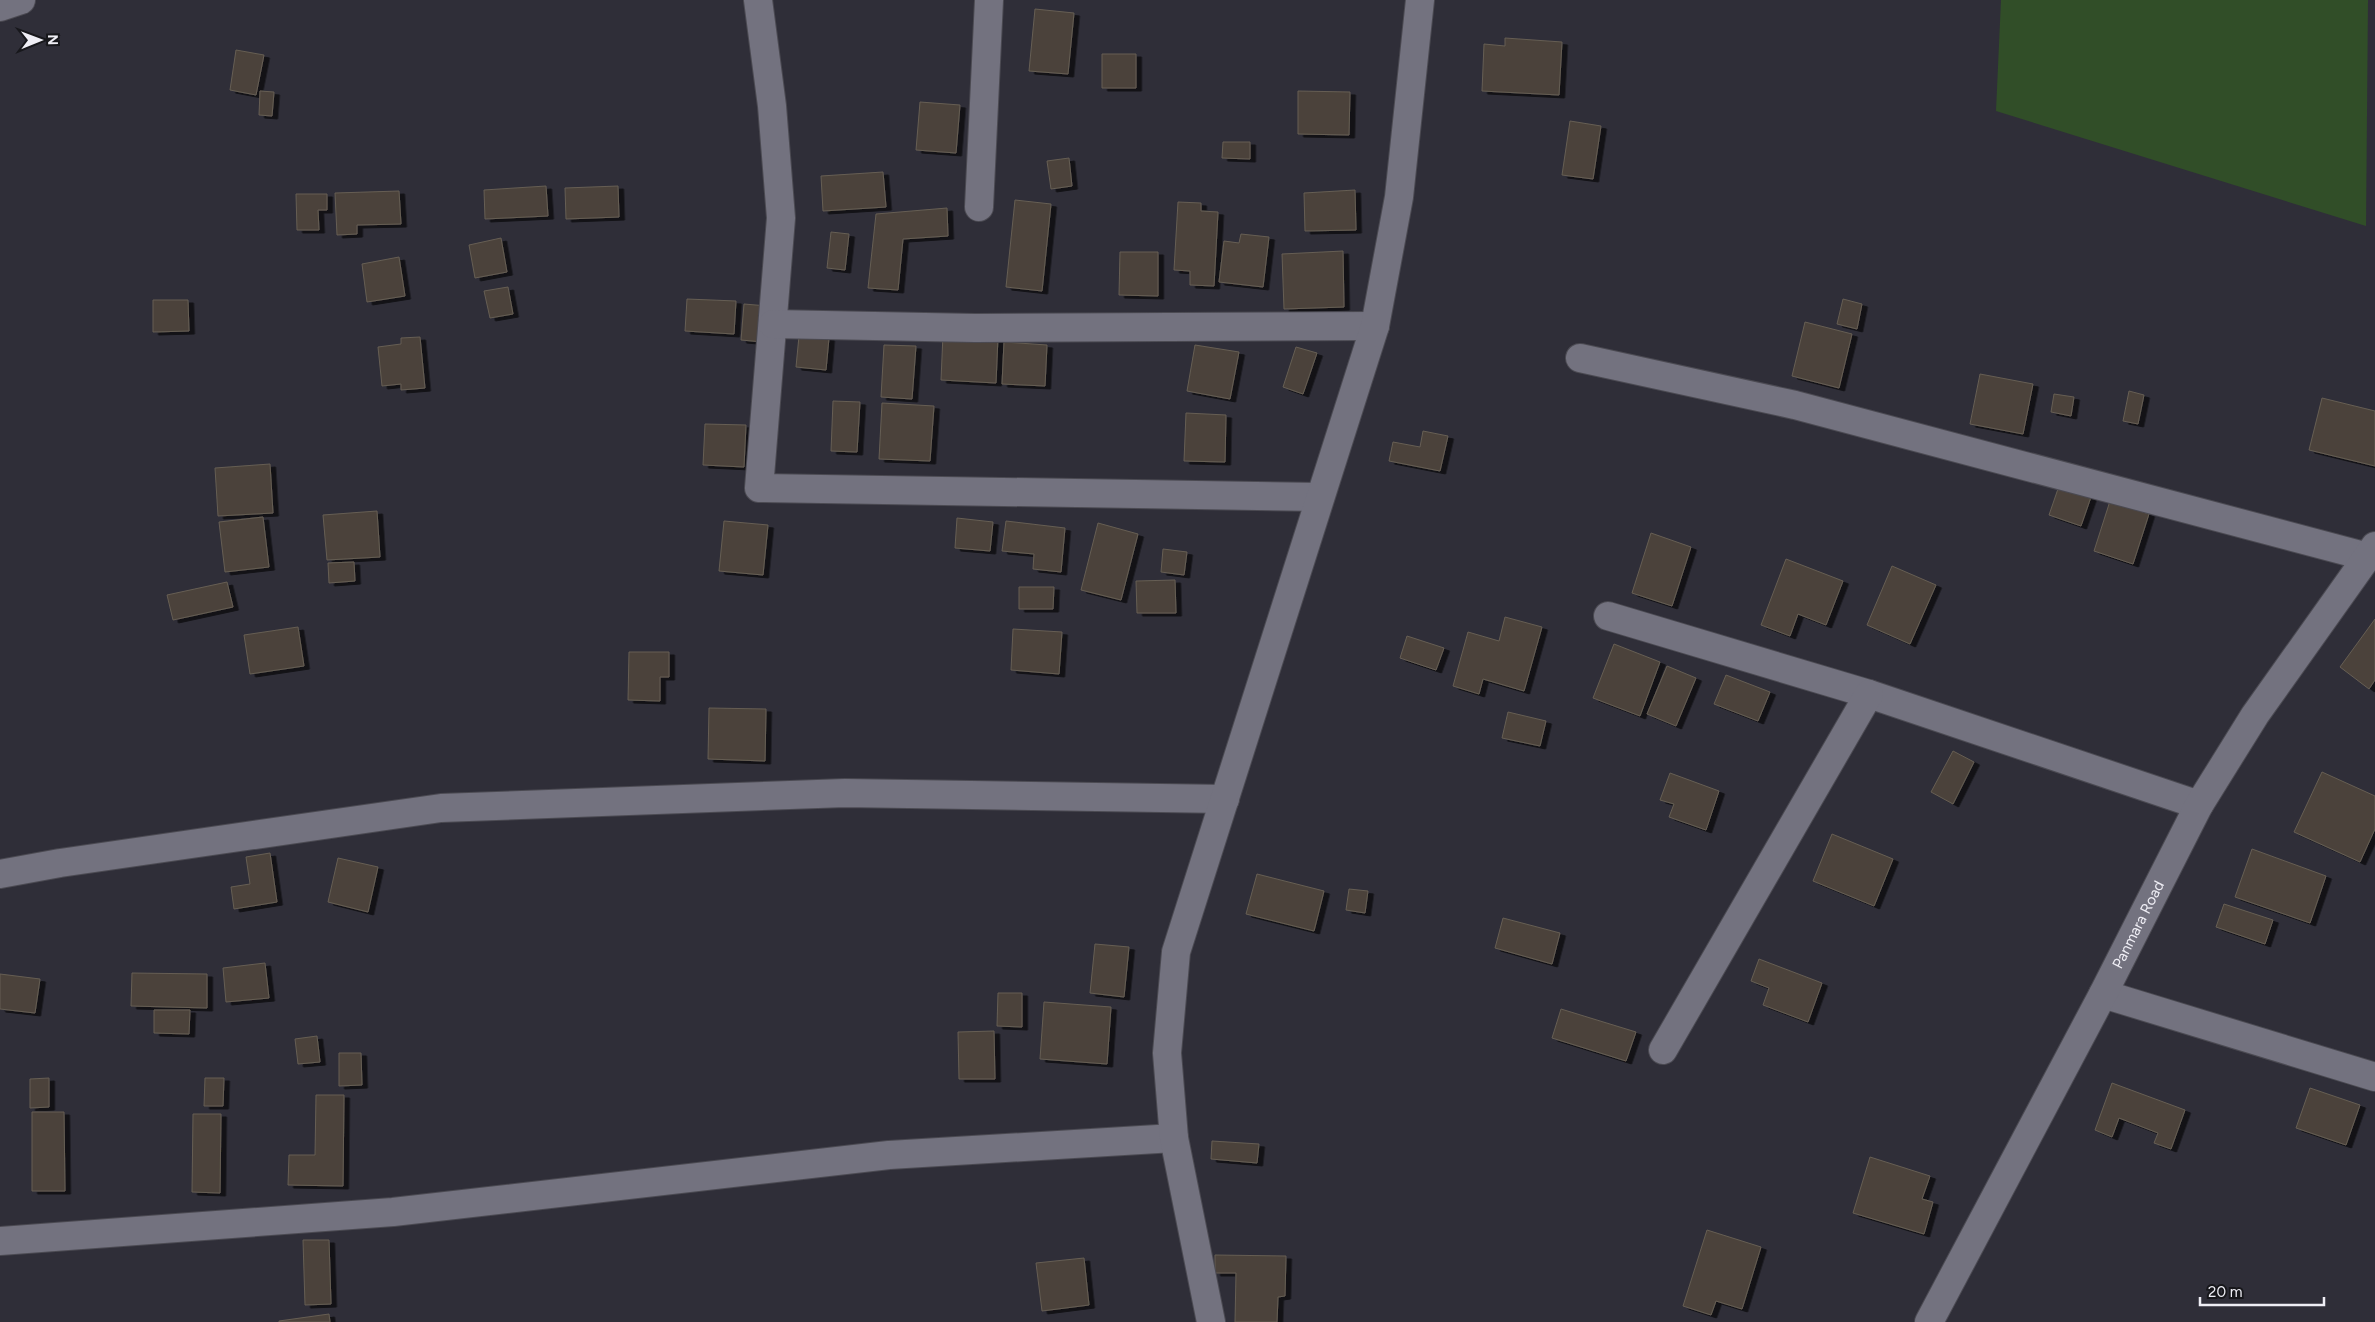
<svg xmlns="http://www.w3.org/2000/svg" width="2375" height="1322" font-family="Figtree,sans-serif">
	<style>
		.green { fill: #314e28 }
		.building { fill: #4b433a; stroke: #665e54; filter: url(#shadow) }
		.lines { fill: none; stroke-linecap: round; stroke-linejoin: round }
		.minor-casing { stroke: #4b4a52; stroke-width: 30 }
		.minor { stroke: #73727f; stroke-width: 28 }
		.labels { text-anchor: middle; dominant-baseline: central; stroke-width: 4; stroke-linejoin: round; paint-order: stroke }
		.street-label { font-size: 15px; fill: #efeef5; stroke: #17171b }
	</style>
	<defs>
		<filter id="shadow"><feDropShadow dx="5.5" dy="3" stdDeviation="0" flood-color="#0009"/></filter>
	</defs>
	<rect width="100%" height="100%" fill="#2f2e38"/>
	<path class="green" d="M 2001,0 L 2368,0 L 2366,226 L 1996,111 Z"/>
	<path class="building" d="M 1035,9 L 1074,13 L 1068,74 L 1029,71 Z
		M 1505,38 L 1562,42 L 1559,95 L 1482,91 L 1484,44 L 1505,46 Z
		M 236,50 L 264,55 L 256,95 L 230,90 Z
		M 1102,54 L 1136,54 L 1136,88 L 1102,88 Z
		M 260,91 L 274,92 L 272,116 L 259,115 Z
		M 1298,91 L 1350,92 L 1349,135 L 1298,134 Z
		M 920,102 L 960,105 L 956,153 L 916,150 Z
		M 1570,121 L 1601,126 L 1593,179 L 1562,175 Z
		M 1223,142 L 1250,142 L 1250,159 L 1222,158 Z
		M 1069,158 L 1072,186 L 1051,189 L 1047,161 Z
		M 883,172 L 886,207 L 823,211 L 821,176 Z
		M 546,186 L 548,216 L 485,219 L 484,190 Z
		M 618,186 L 619,217 L 566,219 L 565,188 Z
		M 1355,190 L 1356,230 L 1305,231 L 1304,193 Z
		M 399,191 L 401,224 L 357,225 L 357,234 L 337,235 L 335,193 Z
		M 296,194 L 327,194 L 327,210 L 318,210 L 319,230 L 297,230 Z
		M 1015,200 L 1051,204 L 1042,291 L 1006,287 Z
		M 1178,202 L 1201,203 L 1201,211 L 1218,212 L 1214,286 L 1190,285 L 1190,271 L 1174,270 Z
		M 947,208 L 948,236 L 903,239 L 898,290 L 868,288 L 876,214 Z
		M 831,232 L 849,234 L 845,270 L 827,268 Z
		M 1241,234 L 1269,237 L 1263,287 L 1219,282 L 1224,241 L 1239,243 Z
		M 501,238 L 507,272 L 475,278 L 469,245 Z
		M 1343,251 L 1344,307 L 1284,309 L 1282,254 Z
		M 1120,252 L 1158,252 L 1158,296 L 1119,295 Z
		M 399,257 L 405,296 L 367,302 L 362,264 Z
		M 508,287 L 513,314 L 490,318 L 484,291 Z
		M 687,299 L 736,301 L 734,334 L 685,331 Z
		M 1843,299 L 1862,304 L 1857,329 L 1837,324 Z
		M 153,300 L 188,300 L 189,331 L 153,332 Z
		M 744,304 L 767,306 L 763,342 L 741,340 Z
		M 1805,322 L 1852,334 L 1839,388 L 1792,376 Z
		M 943,334 L 998,337 L 996,383 L 941,380 Z
		M 799,336 L 829,338 L 826,370 L 796,367 Z
		M 420,337 L 425,388 L 401,390 L 401,384 L 382,386 L 378,347 L 401,344 L 401,338 Z
		M 1004,342 L 1047,345 L 1045,386 L 1002,384 Z
		M 884,345 L 916,346 L 912,399 L 881,397 Z
		M 1195,345 L 1239,352 L 1230,399 L 1187,391 Z
		M 1296,347 L 1317,353 L 1303,394 L 1283,387 Z
		M 1980,374 L 2033,384 L 2023,434 L 1970,424 Z
		M 2129,391 L 2144,395 L 2138,424 L 2123,421 Z
		M 2054,394 L 2074,397 L 2071,416 L 2051,412 Z
		M 2322,398 L 2375,411 L 2375,466 L 2309,450 Z
		M 833,401 L 860,402 L 857,452 L 831,451 Z
		M 882,403 L 934,406 L 930,461 L 879,459 Z
		M 1186,413 L 1226,415 L 1225,462 L 1184,461 Z
		M 705,424 L 746,425 L 744,467 L 703,465 Z
		M 1423,431 L 1448,436 L 1440,471 L 1389,461 L 1393,442 L 1420,447 Z
		M 270,464 L 273,513 L 218,516 L 215,468 Z
		M 2060,483 L 2092,494 L 2081,526 L 2049,515 Z
		M 2110,501 L 2149,514 L 2133,564 L 2094,551 Z
		M 377,511 L 380,557 L 327,560 L 323,515 Z
		M 263,517 L 269,567 L 225,572 L 219,522 Z
		M 957,518 L 993,522 L 990,551 L 955,548 Z
		M 724,521 L 768,525 L 763,575 L 719,571 Z
		M 1006,521 L 1065,528 L 1061,572 L 1033,569 L 1034,554 L 1002,551 Z
		M 1098,523 L 1138,534 L 1121,600 L 1081,590 Z
		M 1651,533 L 1691,547 L 1672,606 L 1632,593 Z
		M 1163,549 L 1187,552 L 1184,575 L 1161,572 Z
		M 1786,559 L 1843,581 L 1826,625 L 1798,614 L 1790,636 L 1761,625 Z
		M 354,562 L 355,581 L 329,583 L 328,563 Z
		M 1892,566 L 1936,585 L 1910,644 L 1867,625 Z
		M 1175,580 L 1176,613 L 1137,613 L 1136,581 Z
		M 227,582 L 233,607 L 173,620 L 167,595 Z
		M 1019,587 L 1054,587 L 1053,609 L 1019,609 Z
		M 1505,617 L 1542,627 L 1524,691 L 1483,679 L 1479,694 L 1453,686 L 1468,632 L 1499,641 Z
		M 2375,619 L 2375,680 L 2369,689 L 2340,667 Z
		M 298,627 L 304,666 L 250,674 L 244,635 Z
		M 1013,629 L 1062,632 L 1059,674 L 1011,670 Z
		M 1407,636 L 1444,648 L 1436,670 L 1400,658 Z
		M 1614,644 L 1660,662 L 1640,716 L 1593,698 Z
		M 629,652 L 669,652 L 669,677 L 660,677 L 660,701 L 628,700 Z
		M 1667,666 L 1696,678 L 1676,726 L 1647,714 Z
		M 1726,675 L 1770,692 L 1758,721 L 1714,704 Z
		M 709,708 L 766,709 L 765,761 L 708,759 Z
		M 1508,712 L 1546,721 L 1540,746 L 1502,738 Z
		M 1953,751 L 1974,762 L 1953,804 L 1931,792 Z
		M 2322,772 L 2375,796 L 2375,829 L 2360,862 L 2294,832 Z
		M 1670,773 L 1719,791 L 1706,830 L 1669,817 L 1674,804 L 1660,800 Z
		M 1832,834 L 1893,859 L 1874,906 L 1813,881 Z
		M 2252,849 L 2326,876 L 2310,923 L 2235,897 Z
		M 270,853 L 277,902 L 234,909 L 231,887 L 250,884 L 246,857 Z
		M 338,858 L 378,867 L 368,912 L 328,902 Z
		M 1257,874 L 1324,891 L 1314,931 L 1246,914 Z
		M 1349,889 L 1368,891 L 1365,913 L 1346,910 Z
		M 2224,904 L 2273,920 L 2265,944 L 2216,927 Z
		M 1503,918 L 1560,933 L 1552,964 L 1495,948 Z
		M 1095,944 L 1129,947 L 1124,997 L 1090,993 Z
		M 1759,959 L 1822,983 L 1808,1022 L 1763,1005 L 1769,988 L 1751,981 Z
		M 265,963 L 269,998 L 226,1002 L 223,968 Z
		M 132,973 L 207,974 L 207,1008 L 131,1006 Z
		M 0,974 L 40,979 L 35,1013 L 0,1009 Z
		M 998,993 L 1022,993 L 1022,1027 L 997,1026 Z
		M 1044,1002 L 1111,1007 L 1107,1064 L 1040,1059 Z
		M 1561,1009 L 1636,1032 L 1626,1061 L 1552,1038 Z
		M 154,1010 L 190,1010 L 189,1034 L 154,1033 Z
		M 994,1031 L 995,1079 L 959,1079 L 958,1032 Z
		M 317,1036 L 320,1062 L 298,1064 L 295,1039 Z
		M 339,1053 L 361,1053 L 362,1085 L 339,1086 Z
		M 49,1078 L 49,1107 L 30,1108 L 30,1079 Z
		M 205,1078 L 224,1078 L 223,1106 L 204,1106 Z
		M 2112,1083 L 2185,1110 L 2171,1149 L 2154,1143 L 2158,1133 L 2119,1118 L 2112,1137 L 2095,1130 Z
		M 2310,1088 L 2360,1105 L 2346,1145 L 2296,1128 Z
		M 316,1095 L 344,1095 L 343,1186 L 288,1185 L 289,1155 L 315,1155 Z
		M 32,1112 L 64,1112 L 65,1191 L 32,1191 Z
		M 193,1114 L 221,1114 L 220,1193 L 192,1192 Z
		M 1212,1141 L 1259,1144 L 1257,1163 L 1211,1159 Z
		M 1870,1157 L 1930,1176 L 1922,1199 L 1933,1202 L 1924,1234 L 1853,1213 Z
		M 1707,1230 L 1761,1247 L 1742,1309 L 1716,1301 L 1711,1315 L 1683,1306 Z
		M 303,1240 L 329,1240 L 331,1304 L 305,1305 Z
		M 1215,1255 L 1286,1256 L 1285,1296 L 1278,1297 L 1277,1322 L 1235,1322 L 1236,1273 L 1215,1273 Z
		M 1084,1258 L 1089,1305 L 1042,1311 L 1036,1263 Z
		M 329,1314 L 330,1322 L 279,1322 L 279,1321 Z"/>
	<g class="lines">
		<defs>
			<g id="minor">
				<path d="M 758,0 L 772,106 L 781,218 L 759,488 L 1320,497"/>
				<path d="M 0,7 L 21,0"/>
				<path d="M 979,207 L 989,0"/>
				<path d="M 773,324 L 975,328 L 1375,326"/>
				<path d="M 1580,358 L 1795,405 L 2368,557"/>
				<path d="M 1608,616 L 1869,694 L 2199,805"/>
				<path d="M 0,874 L 60,863 L 441,808 L 845,793 L 1225,799"/>
				<path d="M 2103,994 L 2375,1077"/>
				<path d="M 1663,1050 L 1869,694"/>
				<path d="M 0,1241 L 393,1212 L 889,1155 L 1174,1138"/>
				<path d="M 1211,1322 L 1174,1138 L 1167,1053 L 1176,952 L 1375,326 L 1399,197 L 1420,0"/>
				<path id="s1" d="M 1929,1322 L 2103,994 L 2199,805 L 2255,715 L 2375,546"/>
			</g>
		</defs>
		<use href="#minor" class="minor-casing"/>
		<use href="#minor" class="minor"/>
	</g>
	<g class="labels">
		<g class="street-label">
			<text stroke="none"><textPath href="#s1" startOffset="449">Panmara Road</textPath></text>
		</g>
	</g>
	<g transform="translate(40 40) rotate(89)" stroke="#17171b" stroke-width="4" paint-order="stroke">
	<path d="M0-4L9 19L0 12L-9 19Z" fill="#efeef5"/>
	<text y="-8" font-size="14" font-weight="bold" text-anchor="middle" fill="#efeef5">N</text>
	</g>
	<path d="M2200 1297v8h124v-8" fill="none" stroke="#efeef5" stroke-width="2.5"/>
	<text x="2208" y="1297" font-size="15" fill="#efeef5" stroke="#17171b" stroke-width="4" paint-order="stroke">20 m</text>
</svg>
